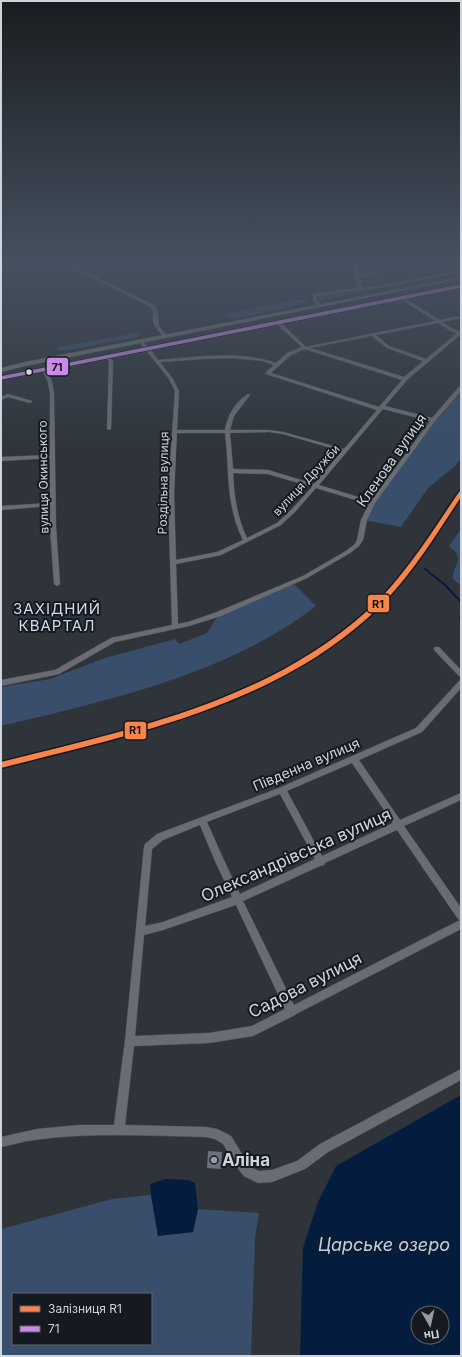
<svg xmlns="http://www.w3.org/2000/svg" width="462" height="1357" font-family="Inter,sans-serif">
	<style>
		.green { fill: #384e6a; fill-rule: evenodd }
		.water { fill: #041d3f; fill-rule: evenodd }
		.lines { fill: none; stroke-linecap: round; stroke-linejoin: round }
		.stream { stroke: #041d3f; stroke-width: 2 }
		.building { fill: #69737f }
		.minor-casing { stroke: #4a5055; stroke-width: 1 }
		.major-casing { stroke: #4a5055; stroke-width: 1 }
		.minor { fill: #696d73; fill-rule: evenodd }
		.major { fill: #6f7270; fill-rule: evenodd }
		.bus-1-casing { stroke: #151a20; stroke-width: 5 }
		.bus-1 { stroke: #ca8be6; stroke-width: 3.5 }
		.rail-1-casing { stroke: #151a20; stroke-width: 3 }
		.rail-1 { fill: #f8844c; fill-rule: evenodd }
		.bus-dot { fill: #cdd4dc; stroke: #151a20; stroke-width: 1.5 }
		.poi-dot { fill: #959ca3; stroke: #151a20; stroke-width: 1.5 }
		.labels { text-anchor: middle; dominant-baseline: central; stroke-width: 4; stroke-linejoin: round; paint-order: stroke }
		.far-street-label { font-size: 12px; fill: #cdd4dc; stroke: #151a20 }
		.street-label { font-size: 14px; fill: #cdd4dc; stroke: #151a20 }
		.neighbourhood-label { font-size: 15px; letter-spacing: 1px; fill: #cedbed; stroke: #151a20 }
		.near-street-label { font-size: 17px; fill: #cdd4dc; stroke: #151a20 }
		.near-poi-label { font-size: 17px; font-weight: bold; fill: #cdd4dc; stroke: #151a20; text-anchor: start }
		.near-water-label { font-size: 18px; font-style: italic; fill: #b1d1f9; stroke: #151a20 }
		.line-badge { stroke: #151a20; stroke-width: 1.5 }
		.pale-badge-label { font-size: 11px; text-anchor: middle; font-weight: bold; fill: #111 }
	</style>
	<rect width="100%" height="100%" fill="#2e343a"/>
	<path class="green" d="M 370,288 L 370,290 L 325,300 L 320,300 L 316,297 L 318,295 Z
		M 306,299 L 308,301 L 297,305 C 278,309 240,321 223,317 L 222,315 L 290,300 Z
		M 137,333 L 140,335 L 137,337 L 68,350 L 57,350 L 58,347 Z
		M 461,388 L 461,458 L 454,467 L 428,488 L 401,527 L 364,520 L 372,503 L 415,445 Z
		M 461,529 L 461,586 L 453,579 C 451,570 462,561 456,553 C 454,549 451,549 449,546 Z
		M 293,583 L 316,606 C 229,674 106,701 1,726 L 1,687 L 50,679 L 105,658 L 175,639 L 179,644 L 207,633 L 219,614 Z
		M 151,1195 L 158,1236 L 193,1232 L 198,1209 L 259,1213 L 255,1237 L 251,1356 L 1,1356 L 1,1229 L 112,1199 ZM 13,1294 L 151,1294 L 151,1344 L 13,1344 Z"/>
	<path class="water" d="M 461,1095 L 461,1356 L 300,1356 L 303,1248 L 318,1202 L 336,1166 ZM 418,1313 L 442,1313 L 442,1337 L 418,1337 Z
		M 166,1179 L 188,1180 L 195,1183 L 198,1209 L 193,1232 L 158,1236 L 151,1195 L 150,1184 Z"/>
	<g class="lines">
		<path class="stream" d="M 425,569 L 444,584 L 461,602
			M 460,617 L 461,619"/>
	</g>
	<path class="building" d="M 208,1151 L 222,1152 L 221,1169 L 207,1168 Z"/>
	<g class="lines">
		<defs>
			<path id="minor" d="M 42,262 L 50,262 L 71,265 L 154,305 L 157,310 L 159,326 L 167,336 L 164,337 C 159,332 154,327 153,320 C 153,315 154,311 151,307 L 69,267 Z
				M 354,262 L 358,262 L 359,275 L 421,262 L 428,262 L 360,277 L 361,288 L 391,284 L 461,270 L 461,272 L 391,286 L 316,296 L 317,301 L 323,306 L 321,307 L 314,302 L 313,294 L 357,288 Z
				M 461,285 L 461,287 L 405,298 L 439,320 L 461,316 L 461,318 L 442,322 L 453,329 L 461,332 L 461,334 L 407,380 L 385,406 L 432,418 L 459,387 L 461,387 L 461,391 L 435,421 L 375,503 L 367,520 L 363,540 L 359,546 L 350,553 L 307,578 L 221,616 L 189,626 L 115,642 L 59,674 L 1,686 L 1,680 L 55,670 L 111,638 L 172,625 L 168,494 L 175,391 L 169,379 L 146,350 L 110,358 L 113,361 L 111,429 L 109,430 L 107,429 L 109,361 L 106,358 L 47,370 L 52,382 L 54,393 L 56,527 L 60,584 L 57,586 L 54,584 L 50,527 L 50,506 L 1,510 L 1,506 L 50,503 L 50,458 L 1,461 L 1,457 L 50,455 L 50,393 L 48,382 L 43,371 L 1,379 L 1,377 L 144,348 L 139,341 L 141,340 L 148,347 ZM 401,299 L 435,321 L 306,347 L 281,323 ZM 438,323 L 451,331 L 457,333 L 426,359 L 389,346 L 376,335 ZM 277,324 L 302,347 L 287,353 L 276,363 C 238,350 197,357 158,360 L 150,349 ZM 372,336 L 387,348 L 423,361 L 404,377 L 310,348 ZM 305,349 L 402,380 L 379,407 L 271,373 L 291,355 ZM 234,358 L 263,361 L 274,365 L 266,372 L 266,374 L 377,410 L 344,449 L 283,432 L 269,430 L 230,430 L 234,416 L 250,395 L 248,394 C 236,401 227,416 225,430 L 177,430 L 179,391 L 173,379 L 160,362 L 202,359 ZM 383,409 L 430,421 L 371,501 L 319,485 ZM 269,432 L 283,434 L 342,451 L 314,484 L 268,470 L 233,469 L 230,433 ZM 177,433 L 225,433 C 230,472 225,503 243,540 L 217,552 L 176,560 L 174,494 ZM 233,473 L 268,474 L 312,487 L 291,510 L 277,523 L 247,538 C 237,517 234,496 233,473 ZM 316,488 L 369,504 L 361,520 L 357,540 L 355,544 L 346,551 L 303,576 L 217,612 L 188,622 L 178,624 L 176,564 L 221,555 L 281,525 L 295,512 Z
				M 8,394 L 32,401 L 32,402 L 30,403 L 8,397 L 1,400 L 1,397 Z
				M 435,647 L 439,647 L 461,670 L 461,677 L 459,676 L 435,651 L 434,649 Z
				M 461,680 L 461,688 L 422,732 L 359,760 L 400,820 L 461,793 L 461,800 L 404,826 L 461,908 L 461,929 L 296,1014 L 295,1015 L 253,1036 L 209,1043 L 134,1046 L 125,1125 L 206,1127 L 217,1129 L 231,1136 L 247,1162 L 252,1168 L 259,1171 L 272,1170 L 297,1161 L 320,1144 L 461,1069 L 461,1080 L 328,1152 L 305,1169 L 272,1182 L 258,1183 L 244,1176 L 239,1170 L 223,1144 L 215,1139 L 206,1137 C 149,1136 91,1132 34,1140 C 23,1141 12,1145 1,1147 L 1,1137 L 37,1129 L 79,1125 L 114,1125 L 125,1041 L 144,847 L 145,844 L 157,834 L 279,788 L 416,728 L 459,681 ZM 352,763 L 393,823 L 322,856 L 287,791 ZM 280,794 L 315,859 L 240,894 L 222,856 L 207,822 ZM 200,825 L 215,861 L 232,897 L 163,922 L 145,926 L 152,849 L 163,840 ZM 397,830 L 458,919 L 460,920 L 294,1005 L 243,901 L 320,866 L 324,865 L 325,863 ZM 236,905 L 285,1009 L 252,1026 L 209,1033 L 135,1036 L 144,935 L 163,930 Z"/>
			<path id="major" d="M 461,277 L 461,279 L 25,366 L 1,372 L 1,368 L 25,362 Z"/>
		</defs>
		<use href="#minor" class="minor-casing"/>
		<use href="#major" class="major-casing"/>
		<use href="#minor" class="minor"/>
		<use href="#major" class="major"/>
		<defs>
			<path id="bus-1" d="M 1,378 L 461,286"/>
		</defs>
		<use href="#bus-1" class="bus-1-casing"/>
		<use href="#bus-1" class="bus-1"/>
		<defs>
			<path id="rail-1" d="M 461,491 L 461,497 C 434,538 408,581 371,615 C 270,707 130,735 1,768 L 1,762 C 129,730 266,702 367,611 C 404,578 431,533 459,492 Z"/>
		</defs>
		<use href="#rail-1" class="rail-1-casing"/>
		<use href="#rail-1" class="rail-1"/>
	</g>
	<linearGradient id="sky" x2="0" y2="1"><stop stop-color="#191d20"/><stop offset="0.58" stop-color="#465060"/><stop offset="1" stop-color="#465060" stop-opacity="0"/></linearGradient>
	<rect width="462" height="452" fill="url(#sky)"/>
	<circle class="bus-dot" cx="29" cy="372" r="3.5"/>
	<circle class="poi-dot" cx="214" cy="1160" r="4"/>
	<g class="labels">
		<g class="far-street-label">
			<text transform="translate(43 477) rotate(-91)">вулиця Окинського</text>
			<text transform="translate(306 480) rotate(-47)">вулиця Дружби</text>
			<text transform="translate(163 483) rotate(-89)">Роздільна вулиця</text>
		</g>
		<g class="street-label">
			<text transform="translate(391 460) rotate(-55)">Кленова вулиця</text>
			<text transform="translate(306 764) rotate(-23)">Південна вулиця</text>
		</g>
		<g class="neighbourhood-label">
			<text x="57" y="608">ЗАХІДНИЙ<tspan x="57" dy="17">КВАРТАЛ</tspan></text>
		</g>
		<g class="near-street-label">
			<text transform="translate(296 855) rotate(-24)">Олександрівська вулиця</text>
			<text transform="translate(305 985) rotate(-27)">Садова вулиця</text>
		</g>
		<g class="near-poi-label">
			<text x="222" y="1160">Аліна</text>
		</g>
		<g class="near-water-label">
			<text x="384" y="1244">Царське озеро</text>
		</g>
	</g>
	<g class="line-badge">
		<rect x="46" y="357" width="23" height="19" rx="4" fill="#ca8be6"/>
		<rect x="367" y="594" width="23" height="19" rx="4" fill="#f8844c"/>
		<rect x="124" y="721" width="23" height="19" rx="4" fill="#f8844c"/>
	</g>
	<g class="pale-badge-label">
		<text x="57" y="371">71</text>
		<text x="378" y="608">R1</text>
		<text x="135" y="734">R1</text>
	</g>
	<rect width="462" height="1357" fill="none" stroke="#cdd4dc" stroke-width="4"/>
	<rect x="12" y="1293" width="140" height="52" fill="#151a20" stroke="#5f646b"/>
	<rect x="20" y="1306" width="20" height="6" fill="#f8844c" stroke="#5f646b"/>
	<text x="48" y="1313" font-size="12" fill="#cdd4dc">Залізниця R1</text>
	<rect x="20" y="1326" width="20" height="6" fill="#ca8be6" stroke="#5f646b"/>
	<text x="48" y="1333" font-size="12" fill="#cdd4dc">71</text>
	<g transform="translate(430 1325) rotate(171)"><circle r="19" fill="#151a20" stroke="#5f646b"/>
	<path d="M0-3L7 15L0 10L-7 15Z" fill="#959ca3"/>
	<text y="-6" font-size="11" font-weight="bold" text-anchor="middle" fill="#cdd4dc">Пн</text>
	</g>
</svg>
